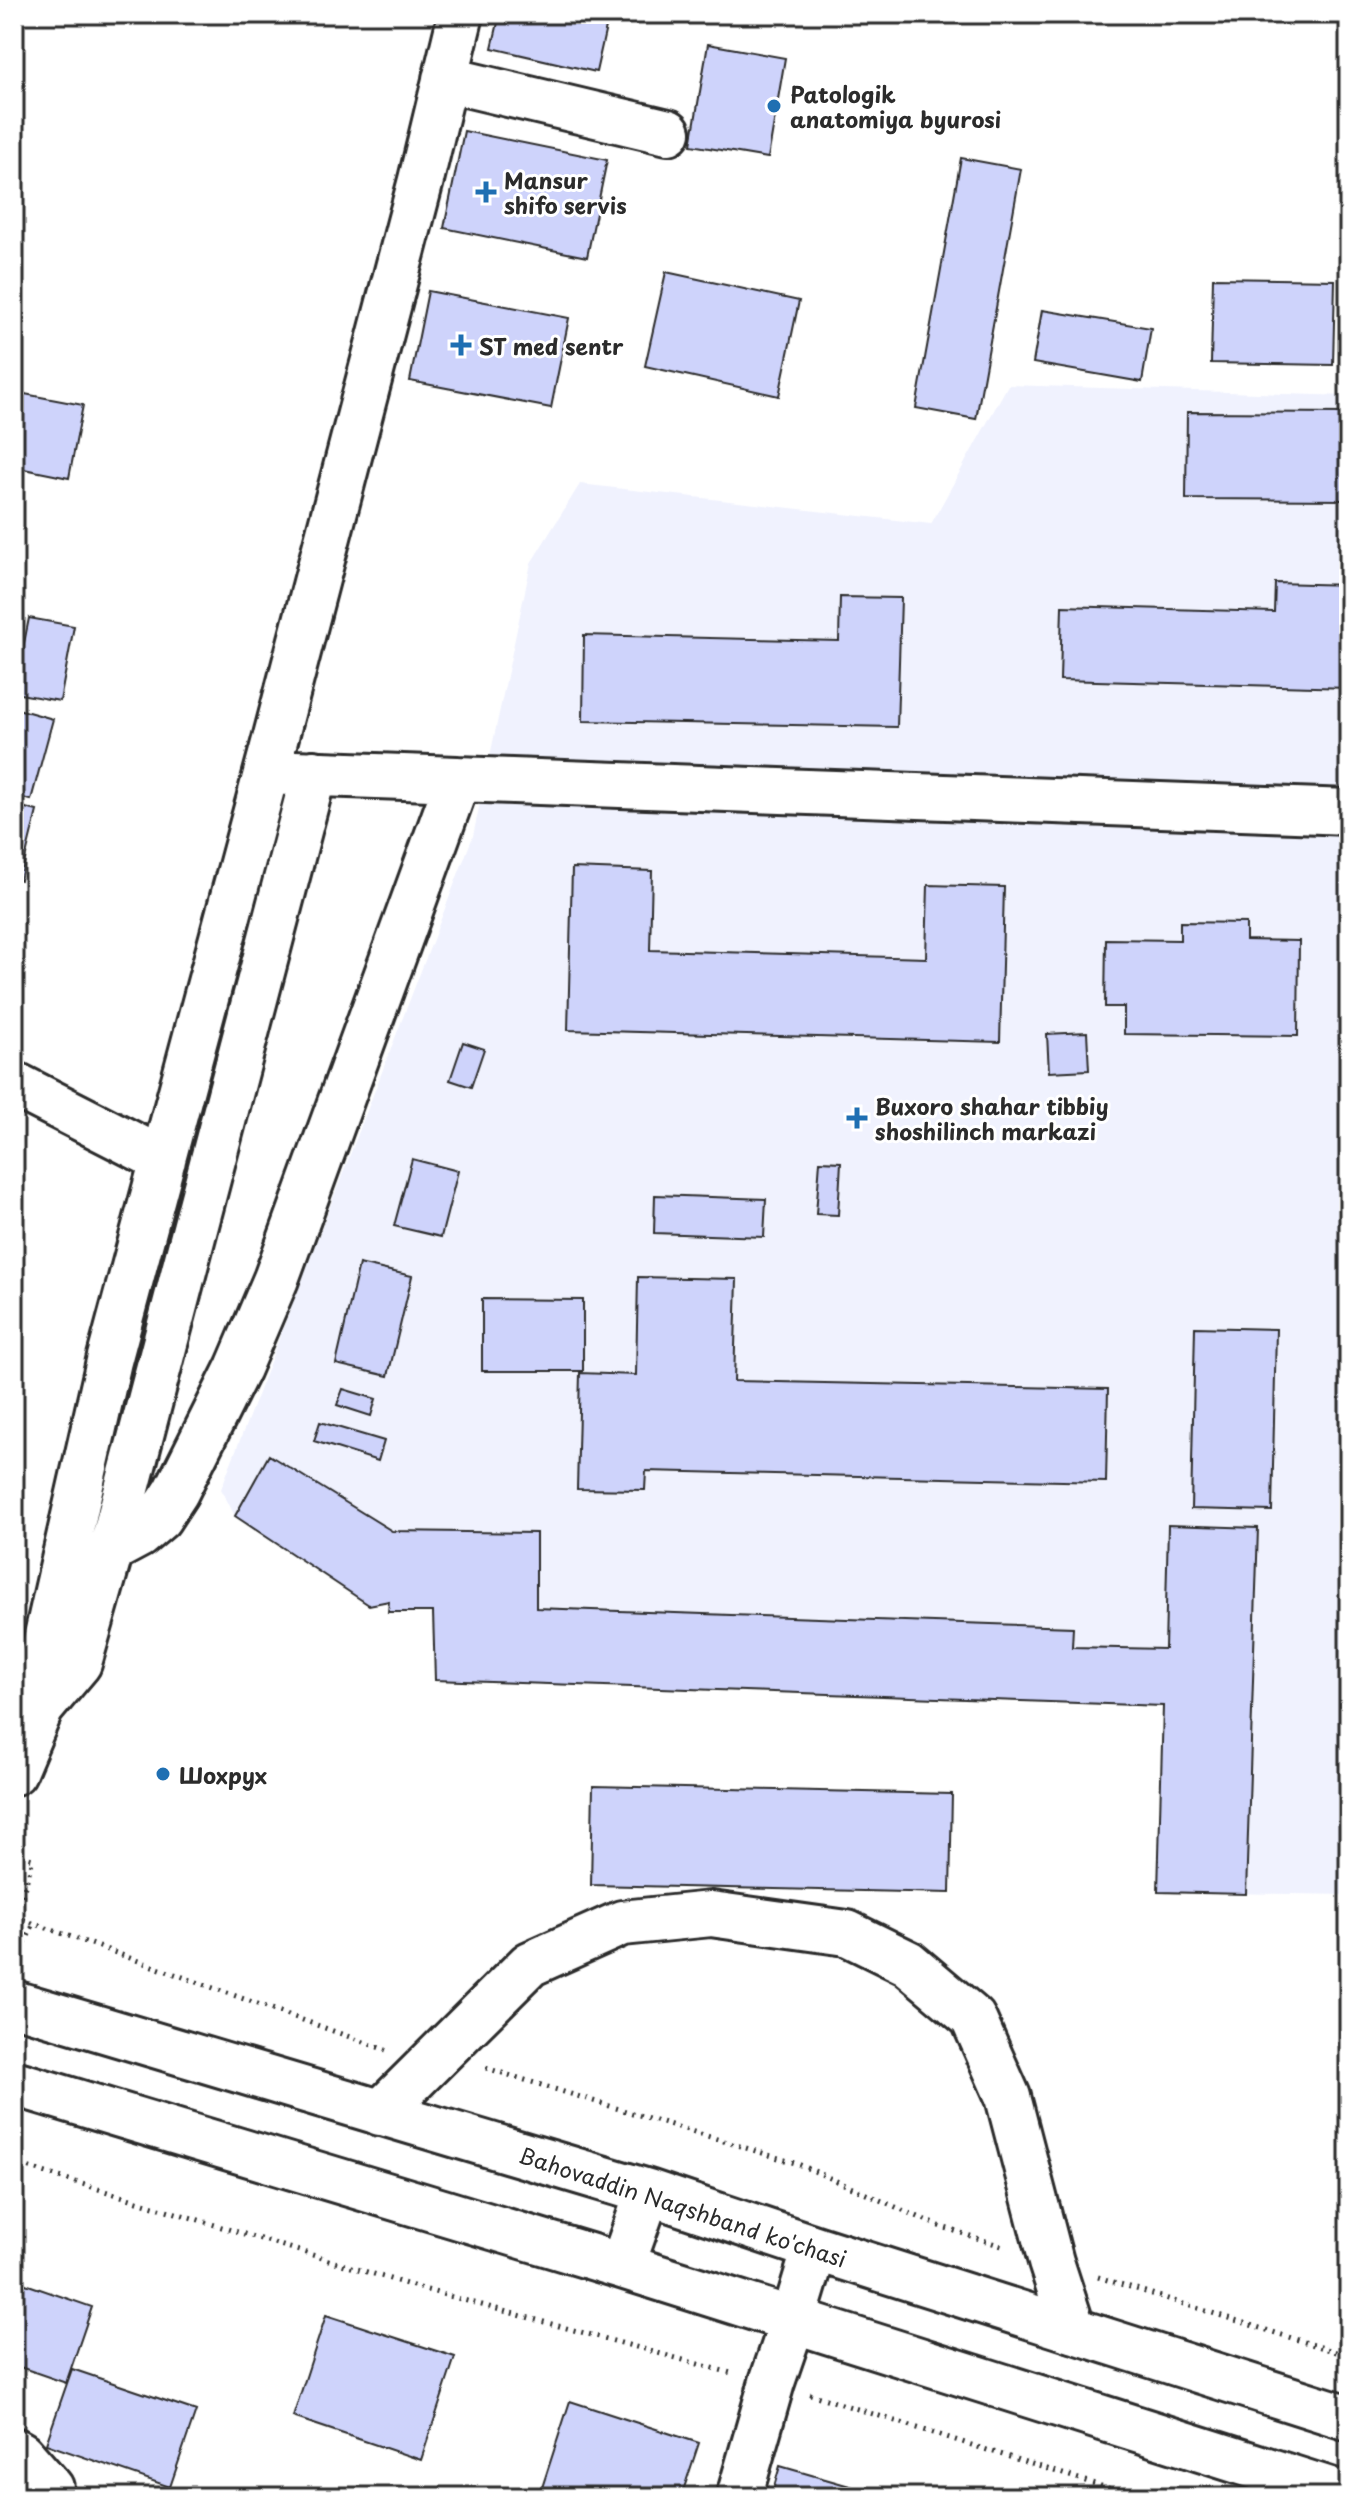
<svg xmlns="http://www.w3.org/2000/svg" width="1363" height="2511" font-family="'Playpen Sans',sans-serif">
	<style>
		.built { fill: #f0f2fe }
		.building { fill: #ced3fb; stroke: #2b2b2b; stroke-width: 2 }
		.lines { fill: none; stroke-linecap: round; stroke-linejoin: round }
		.minor-casing { stroke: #2b2b2b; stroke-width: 50 }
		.major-casing { stroke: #2b2b2b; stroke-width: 50 }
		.path { stroke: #2b2b2b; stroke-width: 5; stroke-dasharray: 2 6; stroke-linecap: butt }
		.minor { stroke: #fff; stroke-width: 44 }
		.major { stroke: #fff; stroke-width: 44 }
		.poi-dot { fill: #1f6fb2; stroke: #fff; stroke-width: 3 }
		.labels { text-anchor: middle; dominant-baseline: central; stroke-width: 6; stroke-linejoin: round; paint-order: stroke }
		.poi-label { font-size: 22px; font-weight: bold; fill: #2b2b2b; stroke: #fff; text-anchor: start }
		.street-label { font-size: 22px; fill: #2b2b2b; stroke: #fff }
	</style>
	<rect width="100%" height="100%" fill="#fff"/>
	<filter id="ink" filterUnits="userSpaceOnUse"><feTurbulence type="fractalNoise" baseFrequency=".0125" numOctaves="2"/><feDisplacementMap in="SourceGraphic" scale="16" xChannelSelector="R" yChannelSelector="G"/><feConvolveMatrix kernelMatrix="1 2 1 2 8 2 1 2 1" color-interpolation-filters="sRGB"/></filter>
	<g filter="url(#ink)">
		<path class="built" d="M 1008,385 L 1349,396 L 1349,1895 L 1158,1892 L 1163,1706 L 435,1680 L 433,1613 L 388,1612 L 388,1601 L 235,1516 L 221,1489 L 473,836 L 531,563 L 580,484 L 931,524 Z"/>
		<path class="building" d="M 500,14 L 609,14 L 596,72 L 492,48 Z
			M 708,44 L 785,58 L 768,158 L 691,145 Z
			M 464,131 L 607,160 L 587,257 L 444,228 Z
			M 961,158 L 1021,169 L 976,419 L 916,408 Z
			M 666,272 L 799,301 L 779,396 L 645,366 Z
			M 1213,278 L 1335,280 L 1333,365 L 1211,363 Z
			M 428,291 L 569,318 L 551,408 L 410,381 Z
			M 1042,310 L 1151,328 L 1142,382 L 1033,363 Z
			M 14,392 L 83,405 L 69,478 L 14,467 Z
			M 1187,412 L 1349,413 L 1349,500 L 1186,499 Z
			M 1275,583 L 1349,585 L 1349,688 L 1060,680 L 1062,606 L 1274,612 Z
			M 840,597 L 901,598 L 897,727 L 583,721 L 584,635 L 839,641 Z
			M 29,618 L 74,626 L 60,701 L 14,693 Z
			M 14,708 L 53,719 L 31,800 L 14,796 Z
			M 14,805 L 37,811 L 20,880 L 14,878 Z
			M 572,868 L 652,871 L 650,950 L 926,958 L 928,885 L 1004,887 L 1000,1042 L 568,1030 Z
			M 1180,922 L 1246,923 L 1246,940 L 1299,941 L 1298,1036 L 1124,1034 L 1124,1007 L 1105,1007 L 1106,939 L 1180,940 Z
			M 1087,1032 L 1089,1070 L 1049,1072 L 1047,1034 Z
			M 463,1042 L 484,1049 L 471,1087 L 450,1080 Z
			M 412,1159 L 458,1171 L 441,1237 L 394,1226 Z
			M 820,1161 L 841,1162 L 838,1215 L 816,1214 Z
			M 655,1195 L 766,1199 L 764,1237 L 654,1233 Z
			M 359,1264 L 412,1276 L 388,1376 L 336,1364 Z
			M 638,1277 L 737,1279 L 734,1381 L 1108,1389 L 1106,1482 L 646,1471 L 645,1490 L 577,1489 L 580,1373 L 636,1375 Z
			M 482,1299 L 583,1300 L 583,1371 L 482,1371 Z
			M 1195,1327 L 1276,1329 L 1272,1511 L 1191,1509 Z
			M 343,1389 L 376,1399 L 371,1416 L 337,1405 Z
			M 320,1422 L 384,1441 L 378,1461 L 314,1441 Z
			M 269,1455 L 392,1531 L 536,1533 L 536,1608 L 1073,1627 L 1072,1647 L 1165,1649 L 1168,1525 L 1258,1528 L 1246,1894 L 1158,1892 L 1163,1706 L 435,1680 L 433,1612 L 388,1612 L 389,1601 L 369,1605 L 235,1516 Z
			M 593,1786 L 952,1794 L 950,1893 L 591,1885 Z
			M 14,2280 L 92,2307 L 66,2383 L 14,2365 Z
			M 326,2315 L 455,2357 L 421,2460 L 293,2417 Z
			M 72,2369 L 196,2411 L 170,2487 L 46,2444 Z
			M 570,2401 L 699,2443 L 681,2497 L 539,2497 Z
			M 780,2466 L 888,2497 L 771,2497 Z"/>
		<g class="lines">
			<defs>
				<path id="minor" d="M 445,79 L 668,132
					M 267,772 L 1349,812
					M 14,1084 L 163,1160
					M 111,1550 L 139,1535 L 159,1518 L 176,1492 L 238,1368 L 276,1279 L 458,779
					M 41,1708 L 43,1653 L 109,1361 L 275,740 L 421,180 L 461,14
					M 14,1772 L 41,1708 L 79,1663 L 111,1550 L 314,773
					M 380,2113 L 530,1964 L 622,1923 L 711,1914 L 847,1933 L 908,1963 L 973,2018 L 1008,2097 L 1051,2262 L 1073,2330
					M 14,2450 L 21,2454 L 51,2488 L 51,2497
					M 739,2497 L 772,2382 L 793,2321"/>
				<path id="major" d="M 14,2003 L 648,2192 L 815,2248 L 1349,2418
					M 14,2083 L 622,2266 L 1349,2496
					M 622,2266 L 648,2192
					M 793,2321 L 815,2248"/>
			</defs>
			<use href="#minor" class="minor-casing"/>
			<use href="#major" class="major-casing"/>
			<path class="path" d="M 14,1854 L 33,1859 L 16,1917 L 386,2050
				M 25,1943 L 34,1923
				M 486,2068 L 798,2164 L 939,2226 L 1005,2247
				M 14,2163 L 416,2287 L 731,2373
				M 1098,2277 L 1349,2356
				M 810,2394 L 1136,2497"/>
			<use href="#minor" class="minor"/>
			<use href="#major" class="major"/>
		</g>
	</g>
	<g class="poi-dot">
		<circle cx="774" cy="106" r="8"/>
		<path d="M482 180h8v8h8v8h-8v8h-8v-8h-8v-8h8z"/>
		<path d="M457 333h8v8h8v8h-8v8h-8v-8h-8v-8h8z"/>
		<path d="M853 1106h8v8h8v8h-8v8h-8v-8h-8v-8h8z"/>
		<circle cx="163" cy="1774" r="8"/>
	</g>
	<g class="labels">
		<g class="poi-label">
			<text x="790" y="93">Patologik<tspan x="790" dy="25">anatomiya byurosi</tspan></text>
			<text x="504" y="179">Mansur<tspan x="504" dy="25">shifo servis</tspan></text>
			<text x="479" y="345">ST med sentr</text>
			<text x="875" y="1105">Buxoro shahar tibbiy<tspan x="875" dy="25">shoshilinch markazi</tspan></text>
			<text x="179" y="1774">Шохрух</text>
		</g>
		<g class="street-label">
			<text transform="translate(683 2206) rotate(18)">Bahovaddin Naqshband ko'chasi</text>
		</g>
	</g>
	<rect width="1363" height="2511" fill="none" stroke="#fff" stroke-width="48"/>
	<rect x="24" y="24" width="1315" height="2463" fill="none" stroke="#2b2b2b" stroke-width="3" filter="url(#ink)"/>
</svg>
